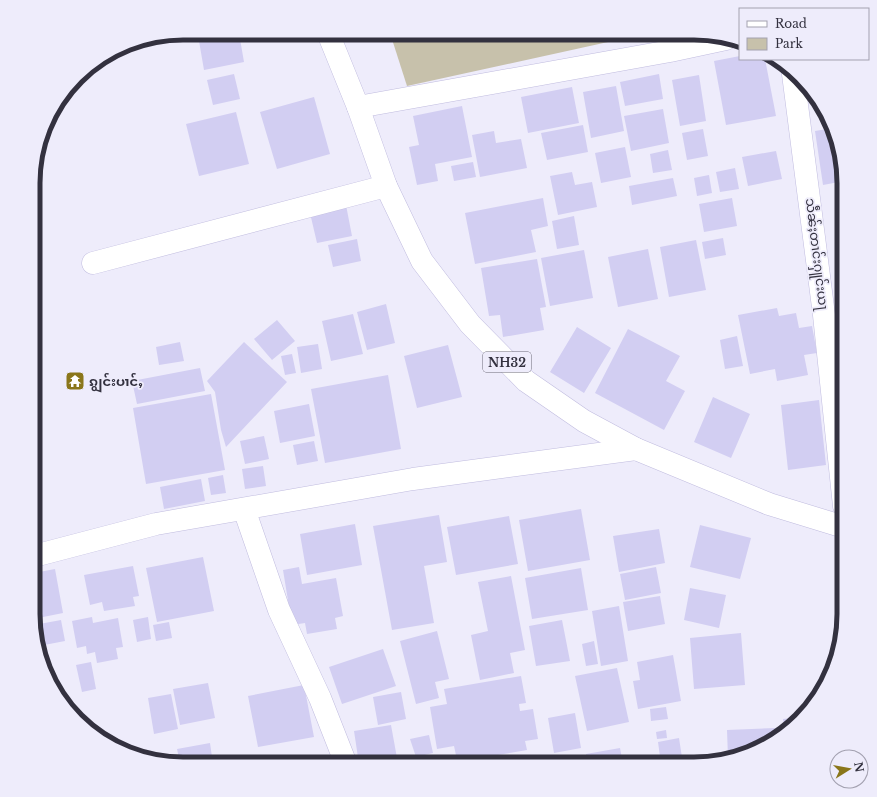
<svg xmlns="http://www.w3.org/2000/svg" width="877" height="797" font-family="'Libre Baskerville','Noto Sans Myanmar',serif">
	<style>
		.green { fill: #c7c1ab }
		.building { fill: #d2cef2 }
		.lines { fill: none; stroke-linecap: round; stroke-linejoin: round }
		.minor-casing { stroke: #c0bcdf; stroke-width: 23 }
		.tertiary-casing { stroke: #c0bcdf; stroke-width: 23 }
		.trunk-casing { stroke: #c0bcdf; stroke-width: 23 }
		.minor { stroke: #fff; stroke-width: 22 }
		.tertiary { stroke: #fff; stroke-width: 22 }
		.trunk { stroke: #fff; stroke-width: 22 }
		.labels { text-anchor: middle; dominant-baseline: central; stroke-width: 3.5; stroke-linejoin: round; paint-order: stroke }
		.shield { fill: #eeecfb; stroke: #6b6977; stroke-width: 1 }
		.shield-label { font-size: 12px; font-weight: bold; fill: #33313f }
		.street-label { font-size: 13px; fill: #33313f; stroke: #eeecfb }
		.poi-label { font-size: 13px; font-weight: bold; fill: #33313f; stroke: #eeecfb; text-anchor: start }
		.rim { fill: none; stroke: #33313f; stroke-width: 5 }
	</style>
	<rect width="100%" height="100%" fill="#eeecfb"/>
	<path class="green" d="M 390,33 L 649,33 L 407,86 Z"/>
	<path class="building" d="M 239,33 L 244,62 L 204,70 L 199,41 Z
		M 740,56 L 740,59 L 765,59 L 776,116 L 726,125 L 714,61 Z
		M 234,74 L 240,99 L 213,105 L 207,80 Z
		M 659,74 L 663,99 L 625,106 L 620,82 Z
		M 699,75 L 706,121 L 680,126 L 672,80 Z
		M 616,86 L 624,131 L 591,138 L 583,92 Z
		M 572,87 L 579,123 L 528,133 L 521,97 Z
		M 314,97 L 330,154 L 277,169 L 260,112 Z
		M 462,106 L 472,157 L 435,164 L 438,181 L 417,185 L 409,147 L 419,145 L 413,116 Z
		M 663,109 L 669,143 L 631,151 L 624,116 Z
		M 236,112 L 249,164 L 199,176 L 186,124 Z
		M 583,125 L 588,152 L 547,160 L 541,133 Z
		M 833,128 L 844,173 L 844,181 L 823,185 L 815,131 Z
		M 703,129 L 708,156 L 687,160 L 682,133 Z
		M 494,131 L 496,143 L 521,139 L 527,168 L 480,177 L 472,135 Z
		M 625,147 L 631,177 L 601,183 L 595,153 Z
		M 668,150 L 672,170 L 653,173 L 650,154 Z
		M 776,151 L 782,179 L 748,186 L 742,157 Z
		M 473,162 L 476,177 L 454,181 L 451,166 Z
		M 735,168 L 739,189 L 720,192 L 716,172 Z
		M 572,172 L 575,185 L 592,182 L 597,207 L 558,215 L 550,176 Z
		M 709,175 L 712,193 L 697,196 L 694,178 Z
		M 673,178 L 677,196 L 632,205 L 629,186 Z
		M 543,198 L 548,226 L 531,230 L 536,252 L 475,264 L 465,213 Z
		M 732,198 L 737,226 L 704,232 L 699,204 Z
		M 346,205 L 352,236 L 317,243 L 310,213 Z
		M 574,216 L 579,245 L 557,249 L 552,221 Z
		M 844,230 L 844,262 L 843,262 L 838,231 Z
		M 723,238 L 726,255 L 705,259 L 702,242 Z
		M 357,239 L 361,261 L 333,267 L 328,245 Z
		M 696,240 L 706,290 L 669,297 L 660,247 Z
		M 648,249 L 658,299 L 618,307 L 608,257 Z
		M 584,250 L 593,298 L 550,306 L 541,258 Z
		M 537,259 L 546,307 L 540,308 L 544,330 L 503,337 L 500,315 L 489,316 L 481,268 Z
		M 386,304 L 395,343 L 367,350 L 357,312 Z
		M 777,308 L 779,316 L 796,313 L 799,328 L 812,326 L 817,353 L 804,355 L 808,375 L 777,381 L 775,369 L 750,374 L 738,315 Z
		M 353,314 L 363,354 L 331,361 L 322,321 Z
		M 277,320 L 295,341 L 272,360 L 254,339 Z
		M 577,327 L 611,348 L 584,393 L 550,372 Z
		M 628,329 L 680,356 L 666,381 L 685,391 L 664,430 L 595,393 Z
		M 737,336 L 743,366 L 725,369 L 720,340 Z
		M 180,342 L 184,361 L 159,365 L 156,347 Z
		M 244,342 L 287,382 L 226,447 L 221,430 L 215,392 L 207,381 Z
		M 318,344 L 322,369 L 301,373 L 297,347 Z
		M 448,345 L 462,397 L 417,408 L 404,356 Z
		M 292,354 L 296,373 L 285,375 L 281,356 Z
		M 200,368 L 205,391 L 137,404 L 132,381 Z
		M 388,375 L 401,449 L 325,463 L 311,389 Z
		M 211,394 L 225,470 L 146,484 L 133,408 Z
		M 713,397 L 750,414 L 731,458 L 694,442 Z
		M 819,400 L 826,465 L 788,470 L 781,405 Z
		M 309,404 L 315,436 L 280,443 L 274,411 Z
		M 264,436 L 269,459 L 245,464 L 240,441 Z
		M 314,441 L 318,461 L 297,465 L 293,445 Z
		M 263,466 L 266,486 L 245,489 L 242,469 Z
		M 223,475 L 226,493 L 211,495 L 208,478 Z
		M 201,479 L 205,501 L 164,509 L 160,487 Z
		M 581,509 L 590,560 L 528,571 L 519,520 Z
		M 439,515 L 447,562 L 424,566 L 434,623 L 392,630 L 373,526 Z
		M 509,516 L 518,564 L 456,575 L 447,527 Z
		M 355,524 L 362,565 L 307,575 L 300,534 Z
		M 700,525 L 751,538 L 740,579 L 690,567 Z
		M 659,529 L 665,563 L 619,572 L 613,536 Z
		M 203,557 L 214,611 L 157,622 L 146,568 Z
		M 133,566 L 139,596 L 133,597 L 135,606 L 104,611 L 102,602 L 90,605 L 84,575 Z
		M 299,567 L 302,584 L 336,578 L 343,616 L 335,618 L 337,629 L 307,634 L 305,623 L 292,625 L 283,570 Z
		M 656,567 L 661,593 L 625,600 L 620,574 Z
		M 581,568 L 588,610 L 532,619 L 525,578 Z
		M 55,569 L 63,613 L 33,619 L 34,573 Z
		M 511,576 L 525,650 L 510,653 L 514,673 L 480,680 L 471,635 L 488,631 L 478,582 Z
		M 690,588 L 726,595 L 719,628 L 684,620 Z
		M 660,596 L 665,624 L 628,631 L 623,602 Z
		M 619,606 L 628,661 L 601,666 L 592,611 Z
		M 92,617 L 93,623 L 118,618 L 123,647 L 116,648 L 118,659 L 97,663 L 95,652 L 87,654 L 86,646 L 77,648 L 72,621 Z
		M 148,617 L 151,639 L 137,642 L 133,620 Z
		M 61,620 L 65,641 L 39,646 L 34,625 Z
		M 562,620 L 570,661 L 536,666 L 529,626 Z
		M 169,622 L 172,638 L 156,641 L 153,625 Z
		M 437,631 L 449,679 L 435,682 L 439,698 L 416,704 L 400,641 Z
		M 741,633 L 745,685 L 694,689 L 690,638 Z
		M 594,641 L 598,664 L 586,666 L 582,644 Z
		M 383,649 L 396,686 L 342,704 L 329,667 Z
		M 673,655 L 681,701 L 638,709 L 633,681 L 640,680 L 637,662 Z
		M 91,662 L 96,689 L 82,692 L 76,665 Z
		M 617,668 L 629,722 L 587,731 L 575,676 Z
		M 521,676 L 526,703 L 519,704 L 520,711 L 533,709 L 538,739 L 525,741 L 527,750 L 486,757 L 488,764 L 440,764 L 440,763 L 457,760 L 454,746 L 437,749 L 430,707 L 447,704 L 444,689 Z
		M 208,683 L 215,718 L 180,725 L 173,689 Z
		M 304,685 L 314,737 L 258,747 L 248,696 Z
		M 401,692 L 406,719 L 378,725 L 373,697 Z
		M 171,694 L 178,729 L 154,734 L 148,698 Z
		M 666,707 L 668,719 L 651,721 L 650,709 Z
		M 575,713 L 581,748 L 554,753 L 548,718 Z
		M 801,717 L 793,727 L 785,732 L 783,719 Z
		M 391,725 L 397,758 L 365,764 L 359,764 L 354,731 Z
		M 775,728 L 776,737 L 751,753 L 728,758 L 727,730 Z
		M 666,730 L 667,738 L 657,739 L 656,732 Z
		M 429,735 L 433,753 L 416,757 L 410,739 Z
		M 679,738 L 683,764 L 661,764 L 658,742 Z
		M 210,743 L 213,764 L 180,763 L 177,749 Z
		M 620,748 L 623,764 L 587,764 L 586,754 Z"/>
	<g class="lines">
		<defs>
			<path id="minor" d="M 793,74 L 824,315 L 844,506
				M 358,107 L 670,51 L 726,39
				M 93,263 L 386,186
				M 244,509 L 279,610 L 320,698 L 346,764"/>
			<path id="tertiary" d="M 34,556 L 156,524 L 413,479 L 636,449"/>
			<path id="trunk" d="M 328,33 L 358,107 L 386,186 L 422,261 L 470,324 L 526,381 L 584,421 L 636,449 L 769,504 L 844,527"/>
		</defs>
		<use href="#minor" class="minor-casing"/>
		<use href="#tertiary" class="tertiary-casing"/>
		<use href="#trunk" class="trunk-casing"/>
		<use href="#minor" class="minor"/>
		<use href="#tertiary" class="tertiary"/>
		<use href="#trunk" class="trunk"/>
	</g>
	<defs>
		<symbol id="temple-square" viewBox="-11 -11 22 22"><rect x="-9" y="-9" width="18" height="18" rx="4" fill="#8a761a" stroke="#eeecfb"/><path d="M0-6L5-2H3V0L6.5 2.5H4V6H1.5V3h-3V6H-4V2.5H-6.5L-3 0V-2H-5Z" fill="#fff"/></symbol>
	</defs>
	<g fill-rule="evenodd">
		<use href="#temple-square" x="64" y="370" width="22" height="22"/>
	</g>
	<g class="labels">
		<rect class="shield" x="483" y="352" width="48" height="20" rx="3"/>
		<g class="shield-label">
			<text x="507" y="362">NH32</text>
		</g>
		<g class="street-label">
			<text transform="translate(817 254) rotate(83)">သဵၼ်ႈတၢင်းႁူင်းယႃ</text>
		</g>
		<g class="poi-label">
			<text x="89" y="381">ၵျွင်းပၢင်ႇ</text>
		</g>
	</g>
	<path d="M0 0H877V797H0ZM183 40H694A143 143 0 0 1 837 183V614A143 143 0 0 1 694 757H183A143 143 0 0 1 40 614V183A143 143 0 0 1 183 40Z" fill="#eeecfb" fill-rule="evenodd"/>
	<path class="rim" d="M183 40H694A143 143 0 0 1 837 183V614A143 143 0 0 1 694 757H183A143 143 0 0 1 40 614V183A143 143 0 0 1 183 40Z"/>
	<rect x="739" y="8" width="130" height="52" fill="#eeecfb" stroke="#a3a1b0"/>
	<rect x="747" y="21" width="20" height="6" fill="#ffffff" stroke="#a3a1b0"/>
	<text x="775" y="28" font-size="12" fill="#33313f">Road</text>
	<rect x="747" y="38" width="20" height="12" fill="#c7c1ab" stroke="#a3a1b0"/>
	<text x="775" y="48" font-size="12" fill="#33313f">Park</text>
	<g transform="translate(849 769) rotate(79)"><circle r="19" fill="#eeecfb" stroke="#a3a1b0"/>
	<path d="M0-3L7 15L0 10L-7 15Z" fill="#8a761a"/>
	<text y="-6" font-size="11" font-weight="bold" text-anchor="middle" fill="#33313f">N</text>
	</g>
</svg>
